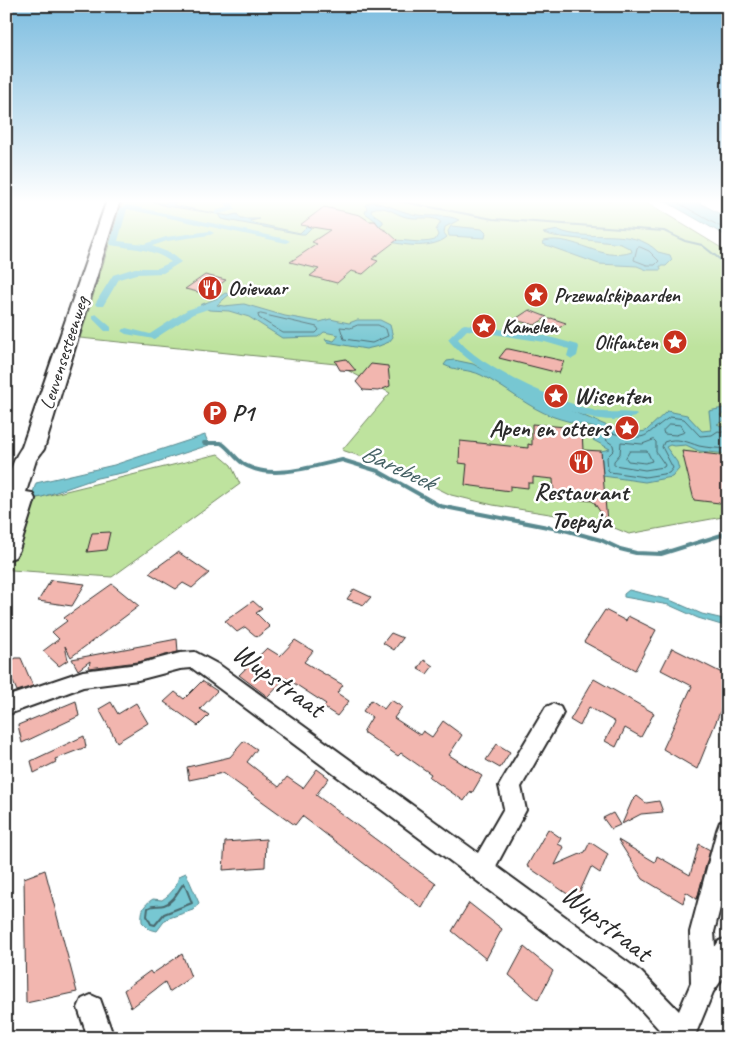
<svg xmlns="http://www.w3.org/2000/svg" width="734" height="1044" font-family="Caveat,sans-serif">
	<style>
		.green { fill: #bee39e; stroke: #748764 }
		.water { fill: #77c7d2; stroke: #59898f }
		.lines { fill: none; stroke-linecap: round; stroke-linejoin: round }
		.shore-far1 { stroke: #49696e; stroke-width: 1 }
		.shore { stroke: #49696e; stroke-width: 2 }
		.stream-far1 { stroke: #59898f; stroke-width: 2 }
		.stream { stroke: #59898f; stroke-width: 4 }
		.canal { fill: #77c7d2; fill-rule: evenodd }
		.building { fill: #f2b6af; stroke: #2b2b2b }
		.street-casing { stroke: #2b2b2b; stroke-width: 4 }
		.primary-casing { stroke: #2b2b2b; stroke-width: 4 }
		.street { fill: #fff; fill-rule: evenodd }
		.primary { fill: #fff; fill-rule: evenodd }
		.labels { text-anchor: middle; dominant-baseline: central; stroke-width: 5; stroke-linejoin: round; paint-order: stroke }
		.far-poi-label { font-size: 20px; font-weight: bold; fill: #2b2b2b; stroke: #fff; text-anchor: start }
		.far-street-label { font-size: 20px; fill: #2b2b2b; stroke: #fff }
		.poi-label { font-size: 24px; font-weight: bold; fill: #2b2b2b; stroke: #fff; text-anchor: start }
		.water-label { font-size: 25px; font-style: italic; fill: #466265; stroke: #fff }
		.near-street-label { font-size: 29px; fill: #2b2b2b; stroke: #fff }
	</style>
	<rect width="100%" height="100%" fill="#fff"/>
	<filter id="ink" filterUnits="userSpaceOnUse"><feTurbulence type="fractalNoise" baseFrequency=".02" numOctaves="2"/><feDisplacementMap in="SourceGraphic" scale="10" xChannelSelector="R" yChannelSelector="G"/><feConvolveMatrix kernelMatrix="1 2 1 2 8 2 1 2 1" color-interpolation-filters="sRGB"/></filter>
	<g filter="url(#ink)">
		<path class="green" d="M 123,200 L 643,200 L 728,252 L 728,516 L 629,534 L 600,522 L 493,505 L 451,495 L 403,471 L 342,450 L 390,393 L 336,364 L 80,338 Z
			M 218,454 L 231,465 L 240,484 L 112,577 L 11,570 L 13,550 L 33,499 Z"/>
		<path class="water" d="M 148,200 L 164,204 L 170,201 L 176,202 L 173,205 L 228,216 L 237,214 L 241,219 L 260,219 L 250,221 L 254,223 L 300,233 L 307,226 L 311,228 L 305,234 L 301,234 L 221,219 L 218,214 L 212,213 L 166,206 Z
			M 663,200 L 694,200 L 728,218 L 728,237 Z
			M 372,202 C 388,204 402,213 418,215 C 431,217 448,214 459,220 L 445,227 L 444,233 L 447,237 C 433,249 405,246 387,241 C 403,238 419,245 435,240 L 438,235 L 436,230 L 441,222 C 432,215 418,220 406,217 C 394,214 385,204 372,209 L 371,212 L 383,221 L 383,223 L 378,227 L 376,221 L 365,213 L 367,208 L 365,205 Z
			M 451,226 L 482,229 L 486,233 L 485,238 L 449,236 L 448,231 Z
			M 558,230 C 589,243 632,225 658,252 L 670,255 L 672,260 L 666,266 L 660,266 L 661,270 L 647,270 L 637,266 L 599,264 L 543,244 L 544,241 C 575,234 601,263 632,252 L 631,249 L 621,244 L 554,236 L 543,233 Z
			M 225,293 L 230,294 L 217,305 L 224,306 L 244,304 L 285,316 L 320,322 L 330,319 L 349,323 L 357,320 L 380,320 L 390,325 L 393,337 L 389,342 L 379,346 L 366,349 L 327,342 L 325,339 L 334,341 L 339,335 L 324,332 L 318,337 L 282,338 L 249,317 L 229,311 L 209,310 L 200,305 L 218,298 Z
			M 454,360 L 473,364 L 520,389 L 610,427 L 633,433 L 646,431 L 667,411 L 687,415 L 702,431 L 711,430 L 709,411 L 728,407 L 728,412 L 720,415 L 726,420 L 717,424 L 728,429 L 728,454 L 699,451 L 686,445 L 674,446 L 670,445 L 666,447 L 677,462 L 679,469 L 672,477 L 645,482 L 603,476 L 601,451 L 610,449 L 593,440 L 606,432 C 589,425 571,423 554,417 C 528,408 506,387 481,375 C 469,369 456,371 444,365 L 447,361 Z
			M 205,435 L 209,445 L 126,472 L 97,478 L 42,497 L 31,499 L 36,483 L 114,465 Z
			M 629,590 L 670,600 L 702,614 L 728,620 L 728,627 L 698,618 L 669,605 L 624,597 L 624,594 Z
			M 186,873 L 199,903 L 193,910 L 166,919 L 157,931 L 149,929 L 142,922 C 141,911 143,905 153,899 L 162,900 C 172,893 176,888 179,876 Z"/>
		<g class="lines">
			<path class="shore-far1" d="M 673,200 L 728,231
				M 640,247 L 649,251 L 659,261 L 655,265 L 647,265 L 634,260 L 637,248 Z
				M 261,314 L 317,327 L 319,330 L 316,333 L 283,333 L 259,318 L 258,315 Z
				M 358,325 L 378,325 L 386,329 L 388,336 L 372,343 L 344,339 L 340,327 L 350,328 Z
				M 670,424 L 681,425 L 685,432 L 676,435 L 664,434 L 663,431 Z
				M 728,433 L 718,431 L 712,435 L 700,436 L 684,419 L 670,417 C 639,438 652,441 611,433 L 606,440 L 613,445 L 614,450 L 607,457 L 608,470 L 610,472 L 645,477 L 669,473 L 673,468 L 662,447 L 664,442 C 677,437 687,442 699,446 C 708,448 719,448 728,449
				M 654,440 L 656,442 L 656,452 L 665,465 L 664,467 L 645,470 L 614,465 L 614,461 L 620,454 L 621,442 L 642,444 Z
				M 630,451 L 647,451 L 652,461 L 645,463 L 628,461 L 626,458 Z"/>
			<path class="shore" d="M 184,883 L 192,903 L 164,914 L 155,925 L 151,924 L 147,916 L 148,908 C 154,904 158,907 164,905 C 174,902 178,890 184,883 Z"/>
			<path class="stream-far1" d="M 393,200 L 493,219 L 664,231 L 685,241 L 702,245 L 727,265 L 728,269"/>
			<path class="stream" d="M 204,443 L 221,443 C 231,449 236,461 247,466 C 275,480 313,466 342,460 L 378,471 L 440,506 L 568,531 L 601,540 L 620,549 L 636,553 L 661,554 L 728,533"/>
			<path class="canal" d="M 228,200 L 235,200 L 233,204 L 235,210 L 215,215 L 215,211 L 228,207 L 225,204 Z
				M 127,205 L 286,239 L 290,241 L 286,243 L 127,209 L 118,241 L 144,244 L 166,237 L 210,231 L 214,233 L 210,235 L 167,241 L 152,246 L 170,253 L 181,262 L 163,273 L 136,274 L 119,279 L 103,306 L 97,306 L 95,304 L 113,275 L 135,268 L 158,268 L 171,262 C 152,248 133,249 111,245 L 110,243 L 120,208 Z
				M 205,304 L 208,305 L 208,309 L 193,314 L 154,339 L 126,334 L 121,331 L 126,328 L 150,334 L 187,310 Z
				M 96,314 L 111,327 L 111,331 L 105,331 L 93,319 L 93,315 Z
				M 465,324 L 546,336 L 578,345 L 579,347 L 577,356 L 572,359 L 567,356 L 569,349 L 545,342 L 467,330 L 458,339 C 480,368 561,403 596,411 C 606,414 632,410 637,415 L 635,417 C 624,420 612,421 600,419 C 559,412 472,373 448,339 L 462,325 Z"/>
		</g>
		<path class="building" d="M 324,207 L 360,215 L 369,221 L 375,221 L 381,228 L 387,231 L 397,240 L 372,259 L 378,261 L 363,274 L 351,271 L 337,283 L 310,276 L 319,269 L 290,262 L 317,244 L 312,242 L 330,230 L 300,225 Z
			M 205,275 L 226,280 L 207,294 L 185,289 Z
			M 529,310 L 547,317 L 535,325 L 514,320 Z
			M 551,318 L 566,323 L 555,331 L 541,325 Z
			M 506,349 L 509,349 L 564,361 L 559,373 L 499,358 Z
			M 346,359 L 356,371 L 340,370 L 335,361 Z
			M 371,364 L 388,366 L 390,386 L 378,391 L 363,390 L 356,382 Z
			M 532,424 L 576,428 L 576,430 L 582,431 L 583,450 L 601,451 L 607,522 L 593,501 L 554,497 L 553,479 L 533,477 L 533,483 L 528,483 L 528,488 L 510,486 L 510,491 L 465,485 L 467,464 L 459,463 L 460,441 L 528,448 L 528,444 L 532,445 Z
			M 682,451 L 728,456 L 728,504 L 694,500 Z
			M 110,532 L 106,550 L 87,552 L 92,533 Z
			M 178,552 L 209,573 L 192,588 L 183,583 L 176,589 L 149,573 Z
			M 51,580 L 85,584 L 72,606 L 38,601 Z
			M 112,584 L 139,606 L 71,657 L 65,646 L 68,660 L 59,666 L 43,651 L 59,639 L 52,632 L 67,621 L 64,618 Z
			M 354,589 L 371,597 L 364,605 L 347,599 Z
			M 253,601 L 262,609 L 256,613 L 270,627 L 257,637 L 245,627 L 237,632 L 225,621 Z
			M 605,610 L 626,621 L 628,616 L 656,630 L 635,670 L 584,642 Z
			M 391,633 L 403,638 L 394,650 L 383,643 Z
			M 177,639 L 178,652 L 138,662 L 89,668 L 90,661 L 78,670 L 72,659 Z
			M 295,640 L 313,651 L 304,662 L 343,685 L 337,693 L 349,701 L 337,716 L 323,707 L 326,704 L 286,678 L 268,697 L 239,675 L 267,648 L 280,656 Z
			M 672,648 L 728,676 L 728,692 L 697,769 L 663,749 L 692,686 L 661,670 Z
			M 16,658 L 21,658 L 33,686 L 17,691 L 6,666 L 6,663 Z
			M 424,660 L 433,666 L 427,674 L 418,669 Z
			M 594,679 L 654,713 L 641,737 L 625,728 L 616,747 L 605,741 L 615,722 L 589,707 L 580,726 L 570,720 Z
			M 202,681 L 217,691 L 200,709 L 209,715 L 198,726 L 164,702 L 175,692 L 184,699 Z
			M 371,700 L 384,709 L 391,700 L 402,707 L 394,718 L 420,735 L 423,731 L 432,737 L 443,721 L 462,735 L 449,755 L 482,776 L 472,793 L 471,791 L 464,801 L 429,777 L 431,774 L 401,753 L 398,756 L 363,732 L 372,717 L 363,711 Z
			M 76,701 L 79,716 L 22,743 L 18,725 Z
			M 111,702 L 118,714 L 136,703 L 148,723 L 117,742 L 99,709 Z
			M 84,736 L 86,747 L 55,759 L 56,762 L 34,773 L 31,761 Z
			M 244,741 L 257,749 L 247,762 L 279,787 L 287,777 L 303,788 L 317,769 L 329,778 L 316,795 L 436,884 L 422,908 L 302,816 L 295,825 L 223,773 L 189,780 L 187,767 L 230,757 Z
			M 497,744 L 510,752 L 500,768 L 486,760 Z
			M 637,796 L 646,803 L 659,801 L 663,812 L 641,814 L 622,824 L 632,801 Z
			M 613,813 L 620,825 L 611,829 L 603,818 Z
			M 548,829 L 561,838 L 558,844 L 564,847 L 555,865 L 585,852 L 590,842 L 608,854 L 600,873 L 591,867 L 576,900 L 527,866 Z
			M 266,839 L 265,867 L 223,870 L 225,842 Z
			M 618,840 L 655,862 L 657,856 L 690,875 L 699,844 L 710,850 L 697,899 L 686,892 L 683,903 L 643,879 Z
			M 45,870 L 77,992 L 26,1003 L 24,878 Z
			M 469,903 L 502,929 L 486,959 L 452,931 Z
			M 524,947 L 553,971 L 538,1000 L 509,975 Z
			M 182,954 L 191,977 L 169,992 L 165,982 L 131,1008 L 124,990 L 150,971 L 152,974 Z"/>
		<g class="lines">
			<defs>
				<path id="street" d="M 195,652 L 221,666 L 478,853 L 504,808 L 499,786 L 503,779 L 546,707 L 553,704 L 560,707 L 563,713 L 560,719 L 521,787 L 526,810 L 496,866 L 641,972 L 679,1011 L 691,983 L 690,932 L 717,830 L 720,822 L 728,819 L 728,876 L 714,932 L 715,947 L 719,941 L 728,938 L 728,971 L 713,992 L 694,1038 L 667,1038 L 623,990 L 192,668 L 180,669 L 138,680 L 83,687 L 6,715 L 6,697 L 83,671 L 138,664 L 180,653 Z
					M 91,995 L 100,999 L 114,1038 L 88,1038 L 78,1008 L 82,999 Z"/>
				<path id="primary" d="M 107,200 L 120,200 L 44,449 L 36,460 L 26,492 L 32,493 L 35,499 L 19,550 L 15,557 L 6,560 C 6,523 0,477 22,447 Z"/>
			</defs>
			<use href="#street" class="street-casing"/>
			<use href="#primary" class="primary-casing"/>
			<use href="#street" class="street"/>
			<use href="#primary" class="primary"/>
		</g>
	</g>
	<linearGradient id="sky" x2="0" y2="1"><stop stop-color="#7bbcdf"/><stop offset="0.58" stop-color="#fff"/><stop offset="1" stop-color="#fff" stop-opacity="0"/></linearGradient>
	<rect width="734" height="347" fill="url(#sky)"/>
	<defs>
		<symbol id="restaurant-disc" viewBox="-11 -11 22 22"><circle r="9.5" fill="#c8321e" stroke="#fff"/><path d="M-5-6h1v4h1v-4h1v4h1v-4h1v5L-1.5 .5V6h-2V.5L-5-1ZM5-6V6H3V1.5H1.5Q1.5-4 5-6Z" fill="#fff"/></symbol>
		<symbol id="sight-disc" viewBox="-11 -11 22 22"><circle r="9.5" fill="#c8321e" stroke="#fff"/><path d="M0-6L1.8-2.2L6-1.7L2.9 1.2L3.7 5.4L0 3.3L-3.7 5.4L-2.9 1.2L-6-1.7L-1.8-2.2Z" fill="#fff"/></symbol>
		<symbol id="parking-disc" viewBox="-11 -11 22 22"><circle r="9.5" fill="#c8321e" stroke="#fff"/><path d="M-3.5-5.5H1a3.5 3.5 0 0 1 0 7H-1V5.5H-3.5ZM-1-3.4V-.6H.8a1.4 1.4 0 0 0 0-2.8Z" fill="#fff"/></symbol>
	</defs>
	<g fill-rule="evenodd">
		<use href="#restaurant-disc" x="196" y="274" width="28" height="28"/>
		<use href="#sight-disc" x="522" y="281" width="28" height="28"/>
		<use href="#sight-disc" x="470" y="312" width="28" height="28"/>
		<use href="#sight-disc" x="661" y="328" width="28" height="28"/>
		<use href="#sight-disc" x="542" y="382" width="28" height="28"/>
		<use href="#parking-disc" x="201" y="399" width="28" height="28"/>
		<use href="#sight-disc" x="613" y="414" width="28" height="28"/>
		<use href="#restaurant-disc" x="567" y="448" width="28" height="28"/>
	</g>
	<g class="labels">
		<g class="far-poi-label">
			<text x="228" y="288">Ooievaar</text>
			<text x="554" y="295">Przewalskipaarden</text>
			<text x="502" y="326">Kamelen</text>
			<text x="658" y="342" text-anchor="end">Olifanten</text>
		</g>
		<g class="far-street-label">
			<text transform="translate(64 353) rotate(-72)">Leuvensesteenweg</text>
		</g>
		<g class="poi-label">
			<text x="574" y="396">Wisenten</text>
			<text x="232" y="413">P1</text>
			<text x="610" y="428" text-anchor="end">Apen en otters</text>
			<text x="581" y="492" text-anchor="middle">Restaurant<tspan x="581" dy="28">Toepaja</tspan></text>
		</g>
		<g class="water-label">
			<text transform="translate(398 467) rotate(25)">Barebeek</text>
		</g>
		<g class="near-street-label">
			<text transform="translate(279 680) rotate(36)">Wupstraat</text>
			<text transform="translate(607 923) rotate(38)">Wupstraat</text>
		</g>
	</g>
	<rect width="734" height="1044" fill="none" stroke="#fff" stroke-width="25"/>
	<rect x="12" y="12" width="709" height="1019" fill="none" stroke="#2b2b2b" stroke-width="2" filter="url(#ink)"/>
</svg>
